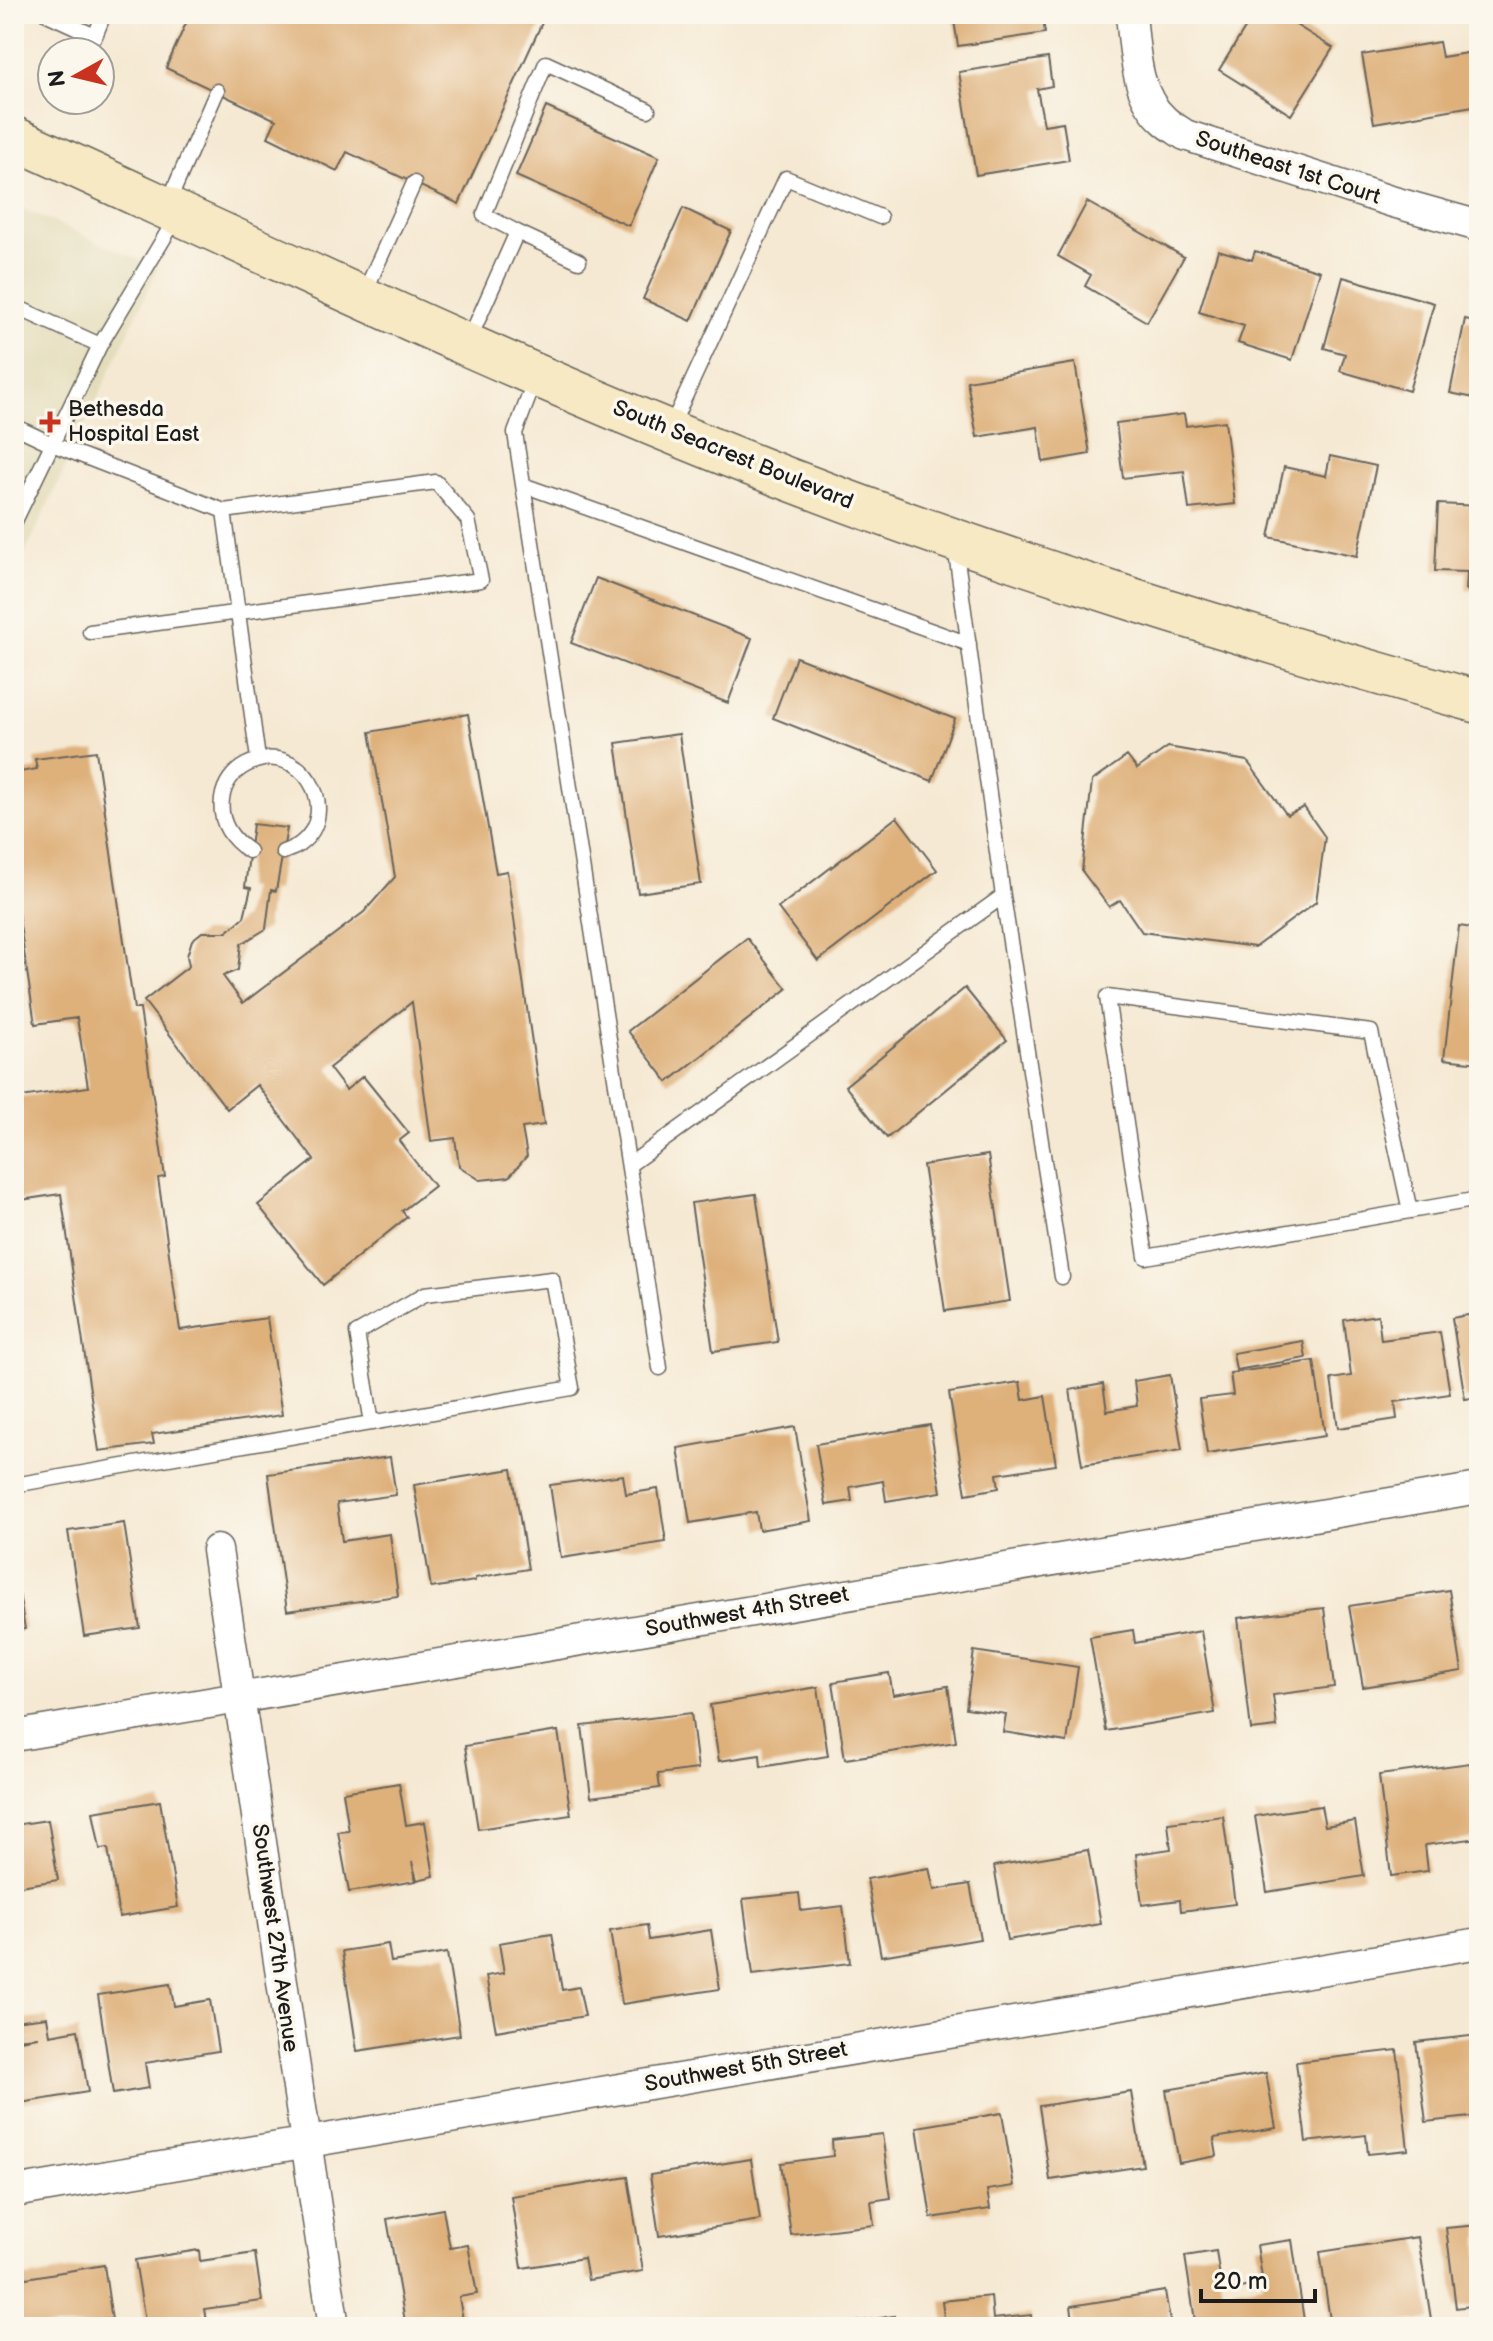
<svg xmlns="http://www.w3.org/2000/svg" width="1493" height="2341" font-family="'Balsamiq Sans',sans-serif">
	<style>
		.built { fill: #e3dcba }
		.building { fill: #deb07a }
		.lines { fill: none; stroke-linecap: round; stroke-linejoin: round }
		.lane-casing { stroke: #68645c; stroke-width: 17 }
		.street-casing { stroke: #68645c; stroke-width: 33 }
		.secondary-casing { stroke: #68645c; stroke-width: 45 }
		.lane { stroke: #fff; stroke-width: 14 }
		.street { stroke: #fff; stroke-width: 30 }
		.secondary { stroke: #f7e9c3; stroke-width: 42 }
		.poi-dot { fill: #c8321e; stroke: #fbf7ec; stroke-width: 3 }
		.labels { text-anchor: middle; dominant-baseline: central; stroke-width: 7; stroke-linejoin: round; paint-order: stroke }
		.street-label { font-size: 22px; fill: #1c1c1c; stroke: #fbf7ec }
		.poi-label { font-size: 22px; fill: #1c1c1c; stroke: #fbf7ec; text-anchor: start }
	</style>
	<rect width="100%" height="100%" fill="#fbf7ec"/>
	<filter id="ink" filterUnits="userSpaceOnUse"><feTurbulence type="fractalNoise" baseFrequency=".0125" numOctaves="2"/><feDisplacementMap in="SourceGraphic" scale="16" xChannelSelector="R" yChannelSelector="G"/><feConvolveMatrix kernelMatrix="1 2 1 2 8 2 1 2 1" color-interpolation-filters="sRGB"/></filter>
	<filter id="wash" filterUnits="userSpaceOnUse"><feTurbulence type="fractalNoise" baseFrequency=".006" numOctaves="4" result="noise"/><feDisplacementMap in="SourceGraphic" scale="32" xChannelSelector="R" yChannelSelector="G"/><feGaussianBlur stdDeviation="1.8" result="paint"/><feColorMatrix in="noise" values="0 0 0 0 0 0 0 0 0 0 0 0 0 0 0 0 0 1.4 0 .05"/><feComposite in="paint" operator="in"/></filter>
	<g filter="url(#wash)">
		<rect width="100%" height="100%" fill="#f5e9d3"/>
		<path class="built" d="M 14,205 L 158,268 L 14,577 Z"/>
		<g id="blocks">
			<path class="building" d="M 190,14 L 546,14 L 459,204 L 347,152 L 337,171 L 268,137 L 276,120 L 166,68 Z
				M 953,14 L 1042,14 L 1045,33 L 958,46 Z
				M 1254,14 L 1278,14 L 1333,48 L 1291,115 L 1219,70 Z
				M 1439,42 L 1442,57 L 1479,51 L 1479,105 L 1374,123 L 1362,55 Z
				M 1048,58 L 1052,86 L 1037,89 L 1044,125 L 1063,122 L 1069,160 L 976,175 L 959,72 Z
				M 546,107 L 659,157 L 629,226 L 516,176 Z
				M 1087,202 L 1184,257 L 1147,322 L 1085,286 L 1091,275 L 1058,256 Z
				M 683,208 L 731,231 L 691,321 L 643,299 Z
				M 1218,250 L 1252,260 L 1255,251 L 1320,271 L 1292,360 L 1238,343 L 1244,326 L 1199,312 Z
				M 1343,277 L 1434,303 L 1409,391 L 1340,371 L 1345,354 L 1324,348 Z
				M 1465,319 L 1479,322 L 1479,399 L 1450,393 Z
				M 1075,363 L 1090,454 L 1043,462 L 1038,427 L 977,437 L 967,381 Z
				M 1184,414 L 1186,426 L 1225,421 L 1235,504 L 1189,509 L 1184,471 L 1123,478 L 1116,423 Z
				M 1330,456 L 1376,466 L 1357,556 L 1269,537 L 1284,467 L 1326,476 Z
				M 1438,504 L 1479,506 L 1479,591 L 1466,590 L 1467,572 L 1435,571 Z
				M 596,578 L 752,638 L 728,703 L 571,643 Z
				M 796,657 L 955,719 L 932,781 L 773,718 Z
				M 468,714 L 496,873 L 507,871 L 544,1125 L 522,1128 L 527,1156 L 509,1177 L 480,1180 L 459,1166 L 455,1138 L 431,1141 L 412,1002 L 329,1068 L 346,1090 L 363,1076 L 409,1133 L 399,1141 L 434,1186 L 402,1211 L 407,1217 L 323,1285 L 258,1205 L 314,1160 L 257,1085 L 227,1109 L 144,1001 L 189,966 L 187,956 L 192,940 L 202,932 L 227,932 L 244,917 L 251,888 L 245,887 L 253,824 L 287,828 L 276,891 L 271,890 L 266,929 L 241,944 L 238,970 L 223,976 L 243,1003 L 364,912 L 395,877 L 370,732 Z
				M 679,734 L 701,884 L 638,893 L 616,743 Z
				M 1168,747 L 1247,761 L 1287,815 L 1304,807 L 1325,837 L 1316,902 L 1255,947 L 1142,932 L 1120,900 L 1109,907 L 1082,871 L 1092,781 L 1127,756 L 1137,769 Z
				M 96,751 L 134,1009 L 140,1009 L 165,1177 L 158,1178 L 180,1330 L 267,1318 L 282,1415 L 152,1434 L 154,1444 L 99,1451 L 61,1194 L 14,1201 L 14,1098 L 88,1087 L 77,1018 L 35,1024 L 14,886 L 14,773 L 37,769 L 35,759 Z
				M 897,817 L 937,870 L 818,961 L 778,908 Z
				M 1459,926 L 1479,929 L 1479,1063 L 1444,1059 Z
				M 747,938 L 787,989 L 668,1082 L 628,1031 Z
				M 965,988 L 1007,1040 L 887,1138 L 845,1086 Z
				M 988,1155 L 1010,1301 L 945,1311 L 923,1165 Z
				M 756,1194 L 778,1342 L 713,1351 L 691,1203 Z
				M 14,1207 L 16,1207 L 20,1238 L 14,1239 Z
				M 1479,1313 L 1479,1397 L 1465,1399 L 1452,1318 Z
				M 1378,1315 L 1381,1340 L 1440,1332 L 1450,1394 L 1395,1402 L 1397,1419 L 1338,1428 L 1331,1379 L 1351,1376 L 1344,1320 Z
				M 1303,1341 L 1306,1358 L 1236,1370 L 1233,1353 Z
				M 1314,1361 L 1325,1436 L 1207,1454 L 1199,1399 L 1233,1395 L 1230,1373 Z
				M 1170,1375 L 1182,1450 L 1082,1465 L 1070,1390 L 1103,1384 L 1107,1411 L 1137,1406 L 1134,1381 Z
				M 1020,1382 L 1023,1400 L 1045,1396 L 1056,1465 L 997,1474 L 999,1488 L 966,1494 L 949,1393 Z
				M 930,1425 L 941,1492 L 886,1501 L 883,1481 L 850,1487 L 852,1501 L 826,1505 L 816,1444 Z
				M 795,1427 L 811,1521 L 759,1530 L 756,1512 L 690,1523 L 678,1448 Z
				M 390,1457 L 396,1495 L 337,1503 L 342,1541 L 390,1534 L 398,1596 L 287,1611 L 268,1474 Z
				M 512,1469 L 528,1569 L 475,1578 L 475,1581 L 431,1588 L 414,1485 Z
				M 623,1475 L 626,1494 L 658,1489 L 666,1542 L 561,1558 L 550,1485 Z
				M 124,1523 L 140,1628 L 84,1636 L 68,1531 Z
				M 14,1576 L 16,1576 L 25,1629 L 14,1631 Z
				M 1449,1590 L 1462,1671 L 1363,1687 L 1349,1606 Z
				M 1324,1608 L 1334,1687 L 1273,1695 L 1277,1727 L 1251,1730 L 1238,1618 Z
				M 1133,1630 L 1135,1643 L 1201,1631 L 1215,1713 L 1106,1731 L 1090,1637 Z
				M 974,1651 L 1078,1667 L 1067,1742 L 1003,1732 L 1006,1714 L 966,1708 Z
				M 889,1673 L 893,1695 L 948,1686 L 956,1742 L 845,1759 L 833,1682 Z
				M 818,1687 L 828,1756 L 761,1767 L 760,1755 L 719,1761 L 710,1705 Z
				M 691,1713 L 698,1769 L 658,1774 L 660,1788 L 591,1797 L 582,1726 Z
				M 558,1731 L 571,1815 L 478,1829 L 465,1746 Z
				M 1470,1763 L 1479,1838 L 1425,1845 L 1428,1871 L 1391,1876 L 1379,1775 Z
				M 399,1783 L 406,1825 L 425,1822 L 434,1876 L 417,1880 L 412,1862 L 416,1881 L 349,1892 L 338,1832 L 349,1831 L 343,1792 Z
				M 160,1801 L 178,1907 L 119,1917 L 108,1848 L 100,1849 L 93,1812 Z
				M 1321,1806 L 1325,1826 L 1355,1821 L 1364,1876 L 1267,1892 L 1255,1816 Z
				M 1223,1816 L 1235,1904 L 1181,1911 L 1180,1900 L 1142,1905 L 1136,1854 L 1171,1849 L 1168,1823 Z
				M 48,1820 L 58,1880 L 14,1887 L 14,1825 Z
				M 1088,1850 L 1101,1924 L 1007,1940 L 994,1866 Z
				M 929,1868 L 934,1890 L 970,1884 L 980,1939 L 881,1956 L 867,1879 Z
				M 799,1893 L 801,1911 L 843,1906 L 850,1963 L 753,1975 L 743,1899 Z
				M 647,1925 L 649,1940 L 711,1930 L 720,1989 L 622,2004 L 610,1931 Z
				M 552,1934 L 562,1990 L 579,1987 L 585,2016 L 496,2031 L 486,1976 L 504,1973 L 499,1943 Z
				M 388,1944 L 391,1962 L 447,1953 L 460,2035 L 357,2051 L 342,1951 Z
				M 170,1984 L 174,2006 L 210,2000 L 218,2051 L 145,2063 L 149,2088 L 113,2094 L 98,1995 Z
				M 47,2017 L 50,2035 L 78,2030 L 88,2092 L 14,2104 L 14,2041 L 38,2037 L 14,2039 L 14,2021 Z
				M 1479,2035 L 1479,2116 L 1426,2122 L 1416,2042 Z
				M 1397,2050 L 1408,2150 L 1368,2154 L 1366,2135 L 1306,2142 L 1296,2062 Z
				M 1266,2073 L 1276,2128 L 1214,2138 L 1217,2156 L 1179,2163 L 1166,2090 Z
				M 1131,2092 L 1143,2166 L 1050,2180 L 1039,2106 Z
				M 1002,2113 L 1014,2186 L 987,2190 L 990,2209 L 931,2218 L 917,2127 Z
				M 882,2134 L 891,2198 L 871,2201 L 874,2225 L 791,2235 L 781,2163 L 833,2156 L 832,2140 Z
				M 751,2159 L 760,2220 L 659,2236 L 650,2175 Z
				M 628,2177 L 643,2271 L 588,2280 L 584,2258 L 522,2268 L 511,2196 Z
				M 443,2209 L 450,2248 L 468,2245 L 477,2294 L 459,2297 L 464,2327 L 406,2327 L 387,2219 Z
				M 1479,2225 L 1479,2305 L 1456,2308 L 1446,2228 Z
				M 1418,2237 L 1431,2319 L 1375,2327 L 1331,2327 L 1320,2252 Z
				M 1292,2240 L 1305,2327 L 1196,2327 L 1185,2256 L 1216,2251 L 1222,2291 L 1263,2284 L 1257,2245 Z
				M 199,2250 L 200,2261 L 255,2253 L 262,2301 L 204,2309 L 207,2327 L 146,2327 L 135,2260 Z
				M 104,2265 L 113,2327 L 19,2327 L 14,2297 L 14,2280 Z
				M 1165,2291 L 1171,2327 L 1074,2327 L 1071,2306 Z
				M 991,2296 L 993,2319 L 1031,2315 L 1032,2327 L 945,2327 L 942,2301 Z
				M 894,2316 L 896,2327 L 856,2327 L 855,2322 Z"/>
		</g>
	</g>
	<g filter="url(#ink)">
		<use href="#blocks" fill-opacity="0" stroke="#68645c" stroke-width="2"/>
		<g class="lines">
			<defs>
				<path id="lane" d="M 47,14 L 95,36 L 104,14
					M 168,203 L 217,91
					M 517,232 L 484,215 L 546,63 L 648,110
					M 363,296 L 414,183
					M 14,306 L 100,345 L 14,523
					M 469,340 L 517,232 L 579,261
					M 100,345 L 176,218
					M 535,380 L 515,433 L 660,1368
					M 14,426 L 52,444 L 224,511 L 436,482 L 468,520 L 481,580 L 90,632
					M 671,427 L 786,178 L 880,217
					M 523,485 L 969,644
					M 224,511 L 258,759
					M 249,851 C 231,839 219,822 222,799 C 224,784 233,772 246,765 C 300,736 344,811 300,844 C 295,848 288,850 283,852
					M 1003,896 L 1062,1277
					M 629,1165 L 1003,896 L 955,545
					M 1410,1211 L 1371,1032 L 1107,997 L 1146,1257 L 1479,1199
					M 14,1485 L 572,1388 L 552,1279 L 425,1294 L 357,1333 L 372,1423"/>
				<path id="street" d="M 1131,14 C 1135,50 1135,95 1164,120 C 1170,126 1178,130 1185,135 L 1390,201 L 1479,226
					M 217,1550 L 334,2327
					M 14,1736 L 1479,1488
					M 14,2192 L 1479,1943"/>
				<path id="secondary" d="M 14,138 C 270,255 525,377 788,479 C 1014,566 1246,637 1479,702"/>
			</defs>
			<use href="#lane" class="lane-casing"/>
			<use href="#street" class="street-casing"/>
			<use href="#secondary" class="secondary-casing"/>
			<use href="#lane" class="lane"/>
			<use href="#street" class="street"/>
			<use href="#secondary" class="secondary"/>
		</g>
	</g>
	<path class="poi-dot" d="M46 410h8v8h8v8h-8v8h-8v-8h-8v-8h8z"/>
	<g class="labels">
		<g class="street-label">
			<text transform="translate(1288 168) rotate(18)">Southeast 1st Court</text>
			<text transform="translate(733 455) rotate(22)">South Seacrest Boulevard</text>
			<text transform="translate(747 1612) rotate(-10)">Southwest 4th Street</text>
			<text transform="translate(275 1938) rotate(82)">Southwest 27th Avenue</text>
			<text transform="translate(746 2067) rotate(-10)">Southwest 5th Street</text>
		</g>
		<g class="poi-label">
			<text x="68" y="409">Bethesda<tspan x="68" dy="25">Hospital East</tspan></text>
		</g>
	</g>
	<rect width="1493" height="2341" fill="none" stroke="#fbf7ec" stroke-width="48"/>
	<g transform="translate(76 76) rotate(262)"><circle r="38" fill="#fbf7ec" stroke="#a29f99" stroke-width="2"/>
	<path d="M0-6L14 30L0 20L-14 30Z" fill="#c8321e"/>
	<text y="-12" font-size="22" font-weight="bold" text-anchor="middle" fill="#1c1c1c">N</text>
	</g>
	<path d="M1201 2289v12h114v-12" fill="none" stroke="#1c1c1c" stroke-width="4"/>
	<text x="1213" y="2289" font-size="24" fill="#1c1c1c" stroke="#fbf7ec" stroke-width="6" paint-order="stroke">20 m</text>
</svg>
